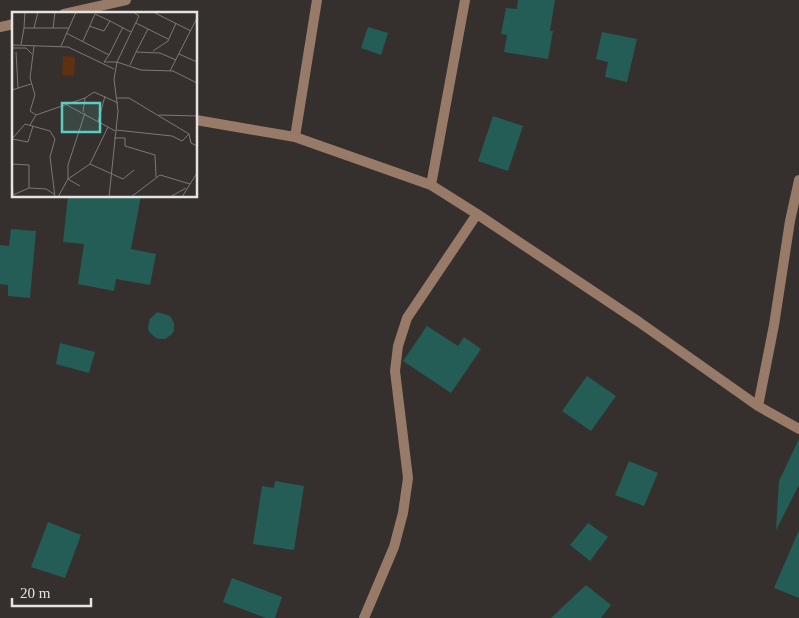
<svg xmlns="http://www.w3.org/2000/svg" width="799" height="618" font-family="Georgia,serif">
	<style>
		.building { fill: #245d55 }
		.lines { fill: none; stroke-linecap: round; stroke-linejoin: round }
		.street { stroke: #987a69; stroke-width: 10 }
		.inset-road { fill: none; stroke: #7c7875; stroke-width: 1 }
		.view { fill: #59cebe; fill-opacity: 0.15; stroke: #59cebe; stroke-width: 2.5 }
		.inset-edge { fill: none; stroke: #e6e3e1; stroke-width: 2.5 }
	</style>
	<rect width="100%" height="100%" fill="#35302d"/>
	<path class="building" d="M 518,0 L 555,0 L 550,31 L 553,31 L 548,59 L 504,52 L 507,35 L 501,34 L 506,8 L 517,9 Z
		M 368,27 L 388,33 L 381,55 L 361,48 Z
		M 602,32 L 637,39 L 627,82 L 605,77 L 608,62 L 596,59 Z
		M 493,116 L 523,126 L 508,171 L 478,161 Z
		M 68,196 L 141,196 L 131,249 L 156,254 L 150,285 L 116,279 L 114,291 L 78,284 L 84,244 L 63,242 Z
		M 11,229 L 36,231 L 30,298 L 8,296 L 8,285 L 0,284 L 0,245 L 9,246 Z
		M 157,312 L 170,316 L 174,323 L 174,331 L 171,335 L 165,339 L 160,339 L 156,338 L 149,332 L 148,327 L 150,319 Z
		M 427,326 L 458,346 L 464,337 L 481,349 L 451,393 L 403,361 Z
		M 60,343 L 95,352 L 89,373 L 56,364 Z
		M 587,376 L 616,396 L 591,431 L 562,411 Z
		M 799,439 L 799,485 L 776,530 L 779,481 Z
		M 629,461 L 658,473 L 644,506 L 615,495 Z
		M 275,481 L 304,486 L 294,550 L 253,544 L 262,486 L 274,488 Z
		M 48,522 L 81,535 L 65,578 L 31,567 Z
		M 588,523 L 608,537 L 590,561 L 570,545 Z
		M 799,530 L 799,598 L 774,588 Z
		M 232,578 L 282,597 L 275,618 L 266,618 L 223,602 Z
		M 586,585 L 611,605 L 601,618 L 551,618 Z"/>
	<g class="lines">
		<path class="street" d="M 64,14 L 126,0
			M 0,27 L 14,24
			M 196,120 L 295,137 L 431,185 L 477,214 L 639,322 L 758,406 L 799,429
			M 295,137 L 317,0
			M 431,185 L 465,0
			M 758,406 L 774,325 L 790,221 L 799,180
			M 364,618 L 394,547 L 403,513 L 408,478 L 395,371 L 398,346 L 407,318 L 477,214"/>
	</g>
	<g transform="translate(12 12)">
		<rect width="185" height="185" fill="#35302d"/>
		<path d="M 51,44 L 63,45 L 62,64 L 50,63 Z" fill="#603111"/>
		<path class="inset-road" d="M 143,1 L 179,19M 98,9 L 119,20M 124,11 L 156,27M 77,14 L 92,19 L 98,9 L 83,2M 12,16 L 13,0M 22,16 L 26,0M 41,16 L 43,0M 54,21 L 97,43 L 92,50M 71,29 L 83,2M 0,33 L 56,35 L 102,57M 9,33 L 12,16 L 57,16M 22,34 L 18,66 L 23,83 L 18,99 L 24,103M 49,34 L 64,0M 0,36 L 14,36 L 20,42M 141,39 L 156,29 L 164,11M 4,40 L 6,76M 124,40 L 136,17M 167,42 L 185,50M 97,43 L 111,15M 92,50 L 105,50 L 127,4 L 121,0M 118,53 L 124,40 L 148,41 L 164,48M 158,59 L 185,6M 0,78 L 19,72M 104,86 L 117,86 L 177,122M 53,92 L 96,115M 71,100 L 73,86 L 82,80 L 106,91M 147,103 L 185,104M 86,110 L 93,84M 18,113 L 24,103 L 73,86M 104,118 L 160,124 L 170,129 L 177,122 L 179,131 L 185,134M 102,126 L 113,126 L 113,134 L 143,143 L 144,165M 0,127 L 13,112 L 38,119 L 43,127 L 38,145 L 43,185M 0,127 L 16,130 L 21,114M 0,152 L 17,153 L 17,176 L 1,183M 78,152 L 111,167 L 122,158M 0,160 L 1,185M 68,174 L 56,167 L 56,153 L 73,101M 17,176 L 34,177 L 42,182M 46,185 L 56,167 L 78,152 L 96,115 L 103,119M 97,185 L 106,99 L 102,67 L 105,50 L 129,58 L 161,59 L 185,71M 119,185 L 148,163 L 178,172M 158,185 L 174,176M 170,185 L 185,161"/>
		<path class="view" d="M 50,91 L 88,91 L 88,120 L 50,120 Z"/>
		<rect width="185" height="185" class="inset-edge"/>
	</g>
	<path d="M12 598v8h79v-8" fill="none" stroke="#e6e3e1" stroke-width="2.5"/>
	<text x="20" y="598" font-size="15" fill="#e6e3e1" stroke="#35302d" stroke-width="4" paint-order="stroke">20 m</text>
</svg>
